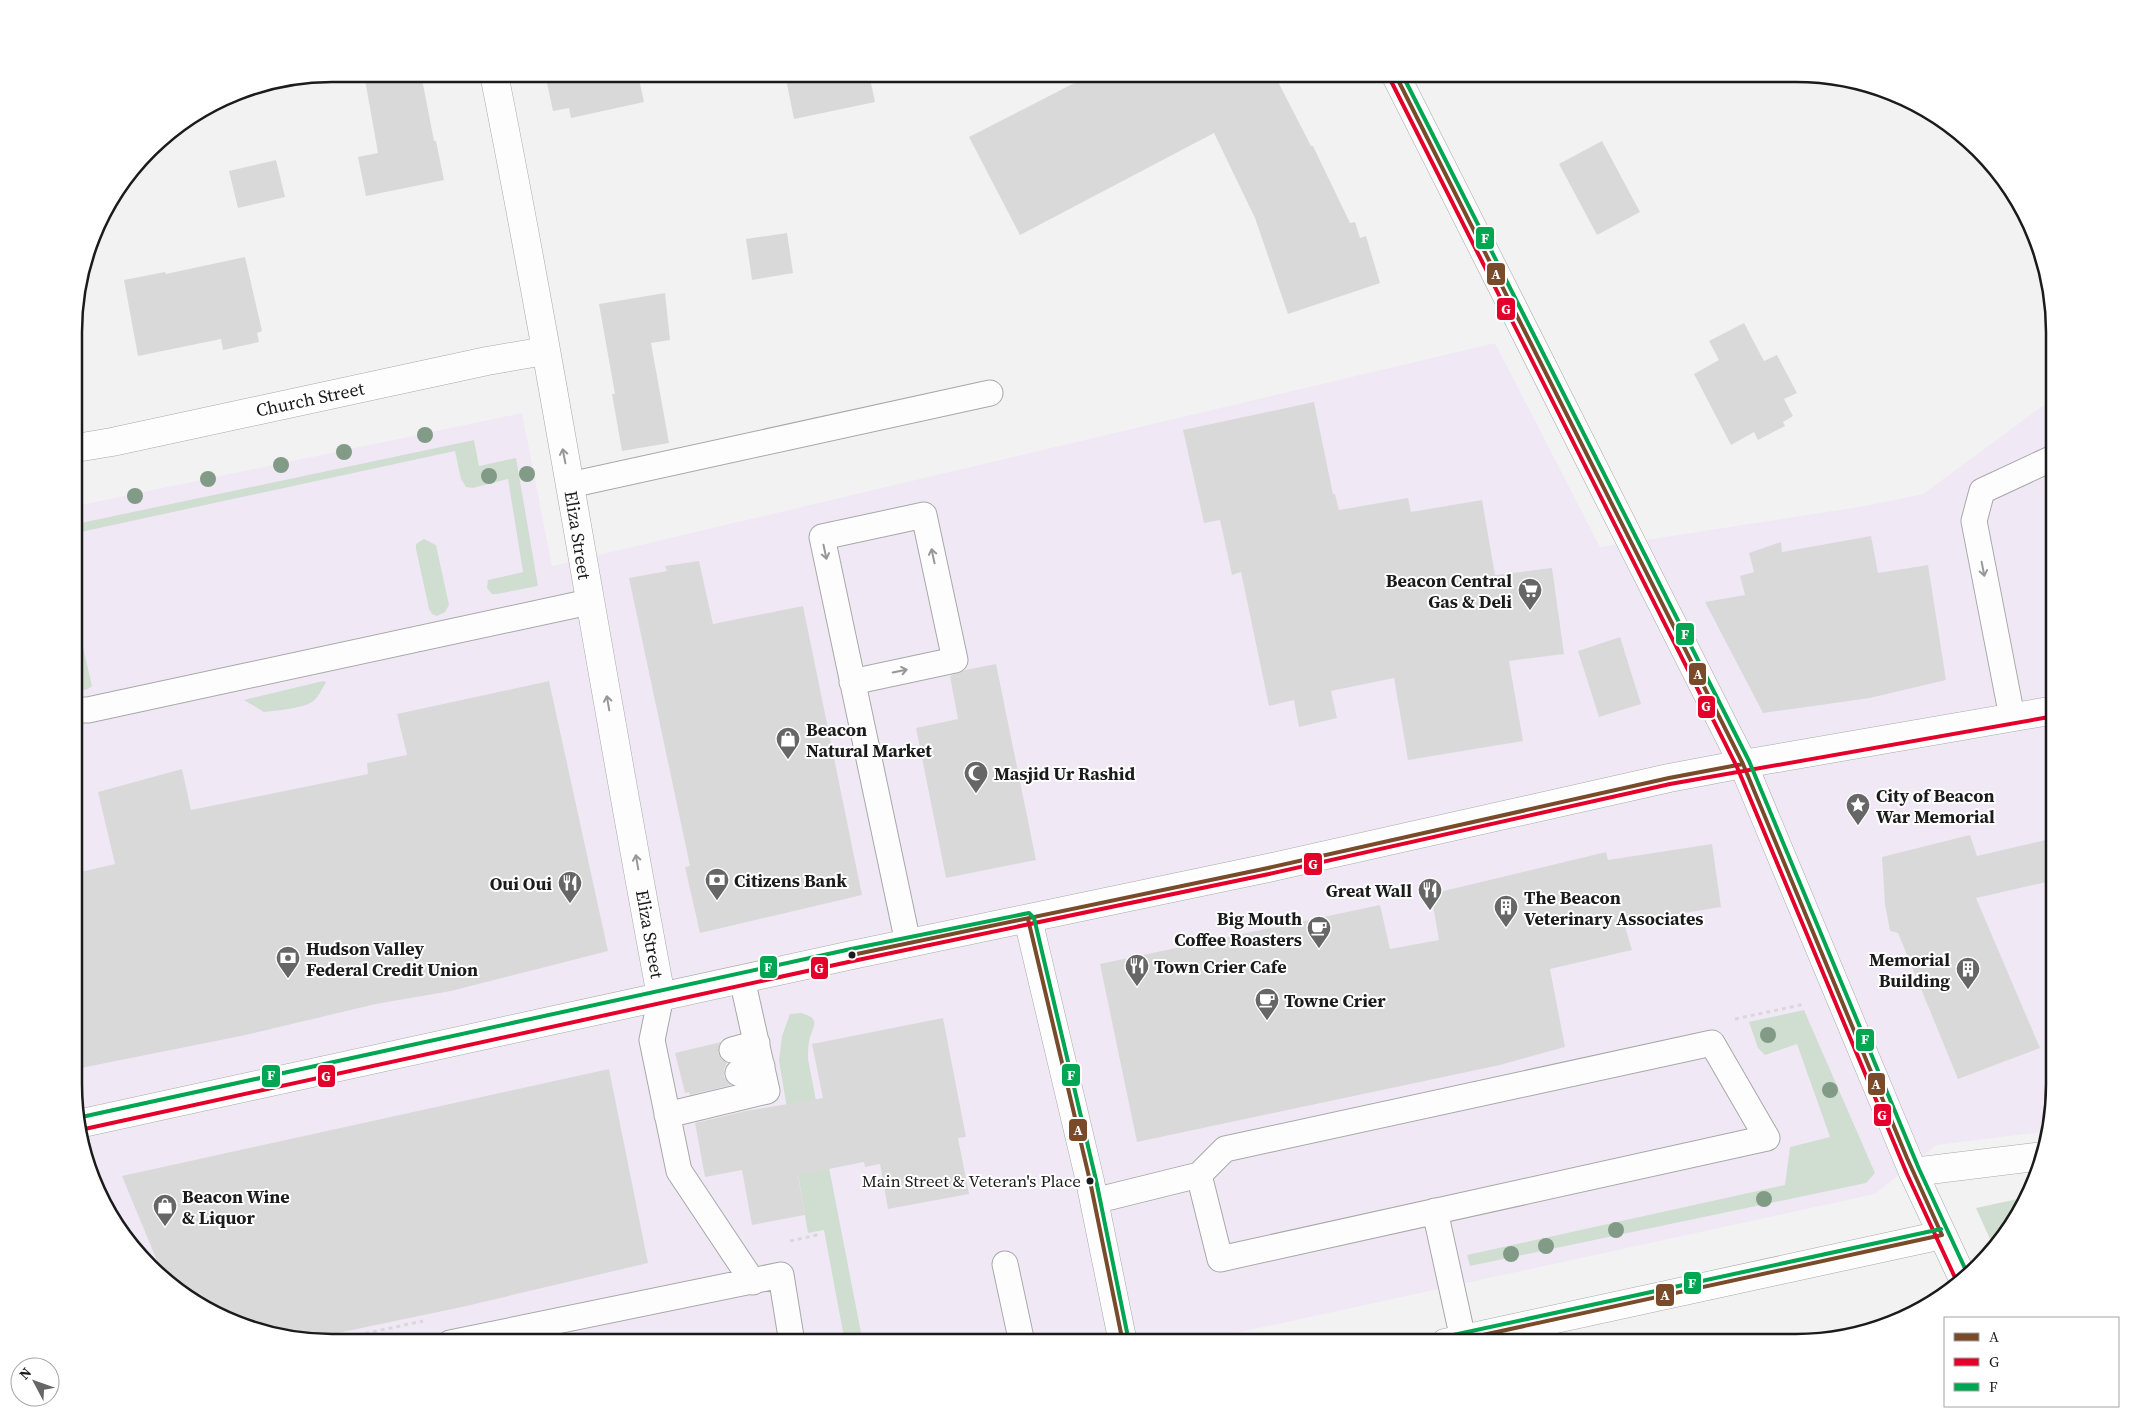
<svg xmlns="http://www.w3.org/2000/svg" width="2129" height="1417" font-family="'Source Serif 4',serif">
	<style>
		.commercial { fill: #f0e9f5 }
		.green { fill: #d0ded2 }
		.building { fill: #dad9d9 }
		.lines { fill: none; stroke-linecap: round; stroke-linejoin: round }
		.service-casing { stroke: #a8a8a8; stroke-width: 27 }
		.minor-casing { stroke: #a8a8a8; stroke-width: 29 }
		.tertiary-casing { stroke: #a8a8a8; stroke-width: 29 }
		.secondary-casing { stroke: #a8a8a8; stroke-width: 29 }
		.path { stroke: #d8d8d9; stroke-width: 3; stroke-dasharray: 4 4; stroke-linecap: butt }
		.service { stroke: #fdfdfd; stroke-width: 25 }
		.minor { stroke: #fdfdfd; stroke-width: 28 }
		.tertiary { stroke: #fdfdfd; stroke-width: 28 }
		.secondary { stroke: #fdfdfd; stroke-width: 28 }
		.bus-1-casing { stroke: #fff; stroke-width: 8 }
		.bus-2-casing { stroke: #fff; stroke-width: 8 }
		.bus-3-casing { stroke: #fff; stroke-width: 8 }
		.bus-1 { stroke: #7a4b2a; stroke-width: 4 }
		.bus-2 { stroke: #e4002b; stroke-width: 4 }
		.bus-3 { stroke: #00a651; stroke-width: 4 }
		.tree { fill: #829b87 }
		.oneway { stroke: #989798 }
		.bus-dot { fill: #1c1b1c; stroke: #fff; stroke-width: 2 }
		.labels { text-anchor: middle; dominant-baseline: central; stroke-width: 4; stroke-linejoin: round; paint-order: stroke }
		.bus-label { font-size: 17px; fill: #1c1b1c; stroke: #fff; text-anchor: end }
		.street-label { font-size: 18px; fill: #1c1b1c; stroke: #fff }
		.poi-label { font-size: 18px; font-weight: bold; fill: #1c1b1c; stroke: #fff; text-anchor: start }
		.rim { fill: none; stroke: #1c1b1c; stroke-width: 2.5 }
		.line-badge { stroke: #fff; stroke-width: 2 }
		.badge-label { font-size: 14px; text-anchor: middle; font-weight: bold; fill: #fff }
	</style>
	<rect width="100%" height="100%" fill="#f2f2f3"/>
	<path class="commercial" d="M 1495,343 L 1600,547 L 1865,506 L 1923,494 L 2041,407 L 2055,404 L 2055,1101 L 2049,1131 L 1937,1145 L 1875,1194 L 1191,1343 L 333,1343 L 250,1330 L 189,1299 L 138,1255 L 109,1214 L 76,1118 L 76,506 L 522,413 L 552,566 Z"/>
	<path class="green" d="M 474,440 L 479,466 L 516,458 L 538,586 L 497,594 L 492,594 L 487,588 L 488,580 L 523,572 L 508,479 L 473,488 L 466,487 L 461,479 L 455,451 L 76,533 L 76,524 Z
		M 424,539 L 436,545 L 449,605 L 445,612 L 437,616 L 432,614 L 429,609 L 416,549 L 416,544 Z
		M 76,617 L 92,686 C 87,691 83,690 76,688 Z
		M 323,681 L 326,682 C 322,689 318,698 312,702 C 304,708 274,711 264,712 L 244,700 Z
		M 1804,1010 L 1875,1173 L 1866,1183 L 1470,1266 L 1467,1255 L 1785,1185 L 1790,1147 L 1830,1137 L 1797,1044 L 1765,1055 L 1758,1048 L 1749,1022 Z
		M 801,1013 C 823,1019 812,1026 809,1042 C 808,1047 808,1053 808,1059 L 863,1343 L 845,1343 L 824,1230 L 808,1233 L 779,1061 L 782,1036 L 790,1014 Z
		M 2027,1197 L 2011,1228 L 1994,1248 L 1976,1208 Z"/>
	<path class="building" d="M 364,74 L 421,74 L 434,141 L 436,141 L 444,180 L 366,196 L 358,157 L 378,153 Z
		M 545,74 L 638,74 L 644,102 L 571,118 L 569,108 L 553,111 Z
		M 785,74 L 869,74 L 875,102 L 794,119 Z
		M 1092,74 L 1274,74 L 1311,146 L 1313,146 L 1350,223 L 1355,222 L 1360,238 L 1366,236 L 1380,283 L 1288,314 L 1255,218 L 1214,133 L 1020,235 L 969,137 Z
		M 1602,141 L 1640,212 L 1597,235 L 1559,164 Z
		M 276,160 L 285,197 L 238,208 L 229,171 Z
		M 787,233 L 793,273 L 752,280 L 746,239 Z
		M 245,257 L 262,331 L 257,333 L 259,342 L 223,350 L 221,339 L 138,356 L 124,280 L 165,272 L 166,274 Z
		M 665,293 L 670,340 L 651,343 L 669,443 L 622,451 L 612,394 L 615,394 L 599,304 Z
		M 1744,323 L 1764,361 L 1777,355 L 1797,393 L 1784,399 L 1793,416 L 1783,422 L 1785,426 L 1758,440 L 1754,432 L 1731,445 L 1694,374 L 1719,360 L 1709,341 Z
		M 1314,402 L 1333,494 L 1335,494 L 1339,510 L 1408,498 L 1411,512 L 1482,500 L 1495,575 L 1552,568 L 1564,654 L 1509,661 L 1523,741 L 1408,760 L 1394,678 L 1331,691 L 1337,718 L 1299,727 L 1294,700 L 1269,706 L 1241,572 L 1232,575 L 1220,520 L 1204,523 L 1183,430 Z
		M 1871,536 L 1878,573 L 1928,565 L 1946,680 L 1870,698 L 1763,713 L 1705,602 L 1745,595 L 1740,576 L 1754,572 L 1749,553 L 1781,542 L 1782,552 Z
		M 699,561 L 713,624 L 803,606 L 862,895 L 700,933 L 685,867 L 690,866 L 629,578 L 667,571 L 665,566 Z
		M 1620,637 L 1641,704 L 1599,717 L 1578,651 Z
		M 996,664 L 1036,860 L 946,878 L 916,728 L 958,719 L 950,676 L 965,670 Z
		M 549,681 L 608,951 L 451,991 L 376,1004 L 241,1036 L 76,1069 L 76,873 L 115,864 L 98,792 L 182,769 L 191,810 L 368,774 L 367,763 L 407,755 L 397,714 Z
		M 1970,835 L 1977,856 L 2055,838 L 2055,880 L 1976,898 L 2040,1048 L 1958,1079 L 1898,933 L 1890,931 L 1885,904 L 1882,857 Z
		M 1712,844 L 1721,907 L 1624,923 L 1632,950 L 1550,969 L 1565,1047 L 1500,1065 L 1137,1142 L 1100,964 L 1380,905 L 1390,949 L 1439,940 L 1431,894 L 1606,852 L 1608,860 Z
		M 943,1018 L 966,1137 L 958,1138 L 969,1194 L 888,1209 L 880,1164 L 865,1167 L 864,1162 L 798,1175 L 805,1215 L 752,1225 L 742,1170 L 705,1177 L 695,1123 L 746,1111 L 823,1098 L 812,1044 Z
		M 721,1042 L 718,1053 L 722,1060 L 727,1063 L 724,1069 L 724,1077 L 731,1085 L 690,1095 L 689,1092 L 685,1093 L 675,1053 Z
		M 609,1069 L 648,1263 L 462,1307 L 309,1339 L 250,1330 L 189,1299 L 164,1278 L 122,1176 Z"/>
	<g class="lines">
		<defs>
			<path id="service" d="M 570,485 L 990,393
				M 852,682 L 955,660 L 924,515 L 822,537 L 908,943
				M 76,710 L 88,710 L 589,602
				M 2012,717 L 1974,521 L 1982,491 L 2055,457
				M 661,996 L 652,1040 L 679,1171 L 753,1282
				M 1712,1043 L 1767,1138 L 1220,1259 L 1199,1175 L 1225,1149 Z
				M 732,1050 L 757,1043
				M 738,1073 L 762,1066
				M 667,1115 L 767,1091 L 742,979
				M 1094,1201 L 1199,1175
				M 1435,1211 L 1463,1339
				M 1005,1264 L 1022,1343
				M 450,1343 L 781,1275 L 792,1343"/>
			<path id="minor" d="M 494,74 C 555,380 603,689 661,996
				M 76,448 L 112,442 L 487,361 L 545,351
				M 1743,764 L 2055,710
				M 1028,919 L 1090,1181 L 1123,1343
				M 1913,1172 L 2044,1156
				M 1445,1343 L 1942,1235"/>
			<path id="tertiary" d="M 1743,764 L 1913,1172 L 1964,1281"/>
			<path id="secondary" d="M 78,1124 L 852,955 L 1268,868 L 1669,778 L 1743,764 L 1395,74"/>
		</defs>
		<use href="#service" class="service-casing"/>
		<use href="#minor" class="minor-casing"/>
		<use href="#tertiary" class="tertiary-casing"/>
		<use href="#secondary" class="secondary-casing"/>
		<path class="path" d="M 1735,1019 L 1805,1004
			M 790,1241 L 821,1234
			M 326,1342 L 423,1321"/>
		<use href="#service" class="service"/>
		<use href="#minor" class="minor"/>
		<use href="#tertiary" class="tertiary"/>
		<use href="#secondary" class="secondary"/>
		<defs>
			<path id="bus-1" d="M 1395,74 L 1743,764 L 1907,1158 L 1942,1235 L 1446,1343
				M 1028,919 L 1090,1181 L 1123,1343
				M 852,955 L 1268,868 L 1669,778 L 1743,764"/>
			<path id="bus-2" d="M 1389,77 L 1737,767 L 1907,1174 L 1958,1284
				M 80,1130 L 853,961 L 1269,874 L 1670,784 L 2055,716"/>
			<path id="bus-3" d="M 1402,74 L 1749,761 L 1919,1169 L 1969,1277
				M 77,1118 L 851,949 L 1029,913 L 1034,918 L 1096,1180 L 1129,1342
				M 1444,1337 L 1941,1229"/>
		</defs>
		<use href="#bus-1" class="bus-1-casing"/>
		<use href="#bus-2" class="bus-2-casing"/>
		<use href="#bus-3" class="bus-3-casing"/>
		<use href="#bus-1" class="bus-1"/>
		<use href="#bus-2" class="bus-2"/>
		<use href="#bus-3" class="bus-3"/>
	</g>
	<g class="tree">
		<circle cx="425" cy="435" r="8"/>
		<circle cx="344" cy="452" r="8"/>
		<circle cx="281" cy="465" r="8"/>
		<circle cx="527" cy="474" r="8"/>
		<circle cx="489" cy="476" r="8"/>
		<circle cx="208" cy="479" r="8"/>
		<circle cx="135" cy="496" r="8"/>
		<circle cx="1768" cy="1035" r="8"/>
		<circle cx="1830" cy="1090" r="8"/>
		<circle cx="1764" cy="1199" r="8"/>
		<circle cx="1616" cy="1230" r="8"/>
		<circle cx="1546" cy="1246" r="8"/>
		<circle cx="1511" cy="1254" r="8"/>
	</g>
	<defs><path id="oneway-shaft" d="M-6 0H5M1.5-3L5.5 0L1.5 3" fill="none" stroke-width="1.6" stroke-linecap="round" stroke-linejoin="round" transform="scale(1.25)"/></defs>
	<g class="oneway">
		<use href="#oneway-shaft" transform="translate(564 456) rotate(-101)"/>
		<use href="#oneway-shaft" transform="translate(825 552) rotate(78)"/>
		<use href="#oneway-shaft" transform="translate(933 556) rotate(-102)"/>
		<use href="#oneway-shaft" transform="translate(1983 569) rotate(79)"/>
		<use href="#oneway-shaft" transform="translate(900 671) rotate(-12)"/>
		<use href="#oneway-shaft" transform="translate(608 703) rotate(-100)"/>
		<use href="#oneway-shaft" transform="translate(637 862) rotate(-100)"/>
	</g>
	<defs>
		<symbol id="supermarket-pin" viewBox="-11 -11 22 30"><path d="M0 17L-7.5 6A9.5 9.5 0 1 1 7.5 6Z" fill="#676667" stroke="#fff"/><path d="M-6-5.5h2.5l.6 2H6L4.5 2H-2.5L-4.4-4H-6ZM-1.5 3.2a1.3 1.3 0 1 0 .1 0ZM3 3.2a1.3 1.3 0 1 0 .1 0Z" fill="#fff"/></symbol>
		<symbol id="shop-pin" viewBox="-11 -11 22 30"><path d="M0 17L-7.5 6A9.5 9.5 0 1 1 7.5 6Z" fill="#676667" stroke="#fff"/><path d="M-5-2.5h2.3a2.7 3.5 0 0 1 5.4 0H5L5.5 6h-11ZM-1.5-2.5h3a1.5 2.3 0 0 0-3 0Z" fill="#fff"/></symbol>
		<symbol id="mosque-pin" viewBox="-11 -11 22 30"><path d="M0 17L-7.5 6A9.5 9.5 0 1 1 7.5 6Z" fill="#676667" stroke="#fff"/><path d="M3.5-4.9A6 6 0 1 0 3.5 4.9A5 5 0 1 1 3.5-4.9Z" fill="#fff"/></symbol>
		<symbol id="sight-pin" viewBox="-11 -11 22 30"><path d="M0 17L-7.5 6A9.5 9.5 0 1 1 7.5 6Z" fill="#676667" stroke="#fff"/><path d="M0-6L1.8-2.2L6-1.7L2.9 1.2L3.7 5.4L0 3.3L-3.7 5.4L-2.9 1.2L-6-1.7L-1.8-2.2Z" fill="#fff"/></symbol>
		<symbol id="bank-pin" viewBox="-11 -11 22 30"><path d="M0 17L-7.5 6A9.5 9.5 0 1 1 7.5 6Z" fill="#676667" stroke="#fff"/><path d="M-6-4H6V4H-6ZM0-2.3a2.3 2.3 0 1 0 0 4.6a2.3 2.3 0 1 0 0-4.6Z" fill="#fff"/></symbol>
		<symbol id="restaurant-pin" viewBox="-11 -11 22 30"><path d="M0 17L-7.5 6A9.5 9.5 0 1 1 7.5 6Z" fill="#676667" stroke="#fff"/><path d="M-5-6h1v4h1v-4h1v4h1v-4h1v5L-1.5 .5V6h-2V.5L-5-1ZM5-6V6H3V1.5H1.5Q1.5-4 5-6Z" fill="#fff"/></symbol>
		<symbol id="building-pin" viewBox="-11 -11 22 30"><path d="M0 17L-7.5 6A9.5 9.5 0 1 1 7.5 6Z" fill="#676667" stroke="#fff"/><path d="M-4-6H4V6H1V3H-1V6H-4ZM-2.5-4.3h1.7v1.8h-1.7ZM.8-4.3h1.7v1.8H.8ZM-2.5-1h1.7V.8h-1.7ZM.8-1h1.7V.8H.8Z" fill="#fff"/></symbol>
		<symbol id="cafe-pin" viewBox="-11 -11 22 30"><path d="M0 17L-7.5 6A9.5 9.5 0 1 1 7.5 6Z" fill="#676667" stroke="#fff"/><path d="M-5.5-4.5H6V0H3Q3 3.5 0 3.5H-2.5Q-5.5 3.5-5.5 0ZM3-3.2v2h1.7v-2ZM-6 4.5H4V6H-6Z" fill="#fff"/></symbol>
	</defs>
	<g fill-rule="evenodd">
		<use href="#supermarket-pin" x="1516" y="576" width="28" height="38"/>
		<use href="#shop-pin" x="774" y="725" width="28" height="38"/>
		<use href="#mosque-pin" x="962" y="759" width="28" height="38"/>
		<use href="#sight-pin" x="1844" y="791" width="28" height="38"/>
		<use href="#bank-pin" x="703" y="866" width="28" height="38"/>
		<use href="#restaurant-pin" x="556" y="869" width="28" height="38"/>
		<use href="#restaurant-pin" x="1416" y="876" width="28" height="38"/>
		<use href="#building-pin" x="1492" y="893" width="28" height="38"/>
		<use href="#cafe-pin" x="1305" y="914" width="28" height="38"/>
		<use href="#bank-pin" x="274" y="944" width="28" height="38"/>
		<use href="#restaurant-pin" x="1123" y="952" width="28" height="38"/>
		<use href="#building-pin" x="1954" y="955" width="28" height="38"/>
		<use href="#cafe-pin" x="1253" y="986" width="28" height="38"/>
		<use href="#shop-pin" x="151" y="1192" width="28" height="38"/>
	</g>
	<g class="bus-dot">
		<circle cx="852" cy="955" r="4.5"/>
		<circle cx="1090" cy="1181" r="4.5"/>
	</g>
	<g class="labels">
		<g class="bus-label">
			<text x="1081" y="1181">Main Street &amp; Veteran's Place</text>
		</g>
		<g class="street-label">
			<text transform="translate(310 399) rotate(-12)">Church Street</text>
			<text transform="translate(578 535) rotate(81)">Eliza Street</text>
			<text transform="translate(650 934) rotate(80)">Eliza Street</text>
		</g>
		<g class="poi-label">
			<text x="1512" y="580" text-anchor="end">Beacon Central<tspan x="1512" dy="21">Gas &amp; Deli</tspan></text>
			<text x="806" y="729">Beacon<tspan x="806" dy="21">Natural Market</tspan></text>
			<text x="994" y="773">Masjid Ur Rashid</text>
			<text x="1876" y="795">City of Beacon<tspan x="1876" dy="21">War Memorial</tspan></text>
			<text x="734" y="880">Citizens Bank</text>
			<text x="552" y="883" text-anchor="end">Oui Oui</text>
			<text x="1412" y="890" text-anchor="end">Great Wall</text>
			<text x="1524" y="897">The Beacon<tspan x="1524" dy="21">Veterinary Associates</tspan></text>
			<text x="1302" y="918" text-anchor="end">Big Mouth<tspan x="1302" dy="21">Coffee Roasters</tspan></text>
			<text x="306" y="948">Hudson Valley<tspan x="306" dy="21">Federal Credit Union</tspan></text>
			<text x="1950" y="959" text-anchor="end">Memorial<tspan x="1950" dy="21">Building</tspan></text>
			<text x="1154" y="966">Town Crier Cafe</text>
			<text x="1284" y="1000">Towne Crier</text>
			<text x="182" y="1196">Beacon Wine<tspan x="182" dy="21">&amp; Liquor</tspan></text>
		</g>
	</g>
	<path d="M0 0H2129V1417H0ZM332 82H1796A250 250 0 0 1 2046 332V1084A250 250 0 0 1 1796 1334H332A250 250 0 0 1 82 1084V332A250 250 0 0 1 332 82Z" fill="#fff" fill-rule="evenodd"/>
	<path class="rim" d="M332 82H1796A250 250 0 0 1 2046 332V1084A250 250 0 0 1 1796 1334H332A250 250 0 0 1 82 1084V332A250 250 0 0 1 332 82Z"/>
	<g class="line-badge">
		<rect x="1475" y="226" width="20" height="24" rx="5" fill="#00a651"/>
		<rect x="1486" y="262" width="20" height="24" rx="5" fill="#7a4b2a"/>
		<rect x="1496" y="297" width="20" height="24" rx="5" fill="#e4002b"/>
		<rect x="1675" y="622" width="20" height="24" rx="5" fill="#00a651"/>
		<rect x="1688" y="662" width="19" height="24" rx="5" fill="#7a4b2a"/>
		<rect x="1697" y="695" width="19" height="24" rx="5" fill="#e4002b"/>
		<rect x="1303" y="852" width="20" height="24" rx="5" fill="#e4002b"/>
		<rect x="759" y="955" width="19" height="24" rx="5" fill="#00a651"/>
		<rect x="810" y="956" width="19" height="24" rx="5" fill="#e4002b"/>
		<rect x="1855" y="1028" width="20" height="24" rx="5" fill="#00a651"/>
		<rect x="1061" y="1063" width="20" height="24" rx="5" fill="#00a651"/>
		<rect x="261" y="1064" width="20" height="24" rx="5" fill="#00a651"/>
		<rect x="317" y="1064" width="19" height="24" rx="5" fill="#e4002b"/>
		<rect x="1867" y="1072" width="19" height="24" rx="5" fill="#7a4b2a"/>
		<rect x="1873" y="1103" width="19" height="24" rx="5" fill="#e4002b"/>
		<rect x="1068" y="1118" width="20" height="24" rx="5" fill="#7a4b2a"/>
		<rect x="1683" y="1271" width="19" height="24" rx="5" fill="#00a651"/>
		<rect x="1655" y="1283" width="20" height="24" rx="5" fill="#7a4b2a"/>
	</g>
	<g class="badge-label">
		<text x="1485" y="243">F</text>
		<text x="1496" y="279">A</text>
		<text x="1506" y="314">G</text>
		<text x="1685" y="639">F</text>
		<text x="1698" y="679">A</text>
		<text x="1706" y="711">G</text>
		<text x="1313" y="869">G</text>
		<text x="768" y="972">F</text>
		<text x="819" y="973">G</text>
		<text x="1865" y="1044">F</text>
		<text x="1071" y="1080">F</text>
		<text x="271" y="1080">F</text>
		<text x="326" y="1081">G</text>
		<text x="1876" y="1089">A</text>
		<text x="1882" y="1120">G</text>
		<text x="1078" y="1135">A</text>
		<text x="1692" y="1288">F</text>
		<text x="1665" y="1300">A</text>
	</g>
	<rect x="1944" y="1317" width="175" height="90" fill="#ffffff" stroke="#a4a4a4"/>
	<rect x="1954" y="1333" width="25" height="8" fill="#7a4b2a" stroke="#a4a4a4"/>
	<text x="1989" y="1342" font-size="15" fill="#1c1b1c">A</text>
	<rect x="1954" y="1358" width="25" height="8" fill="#e4002b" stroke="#a4a4a4"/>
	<text x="1989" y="1367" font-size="15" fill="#1c1b1c">G</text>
	<rect x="1954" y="1383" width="25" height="8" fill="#00a651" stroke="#a4a4a4"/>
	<text x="1989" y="1392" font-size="15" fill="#1c1b1c">F</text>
	<g transform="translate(35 1382) rotate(311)"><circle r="24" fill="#ffffff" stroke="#a4a4a4"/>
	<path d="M0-4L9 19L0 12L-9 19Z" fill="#676667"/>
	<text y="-8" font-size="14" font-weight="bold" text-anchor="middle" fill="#1c1b1c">N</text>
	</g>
</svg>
